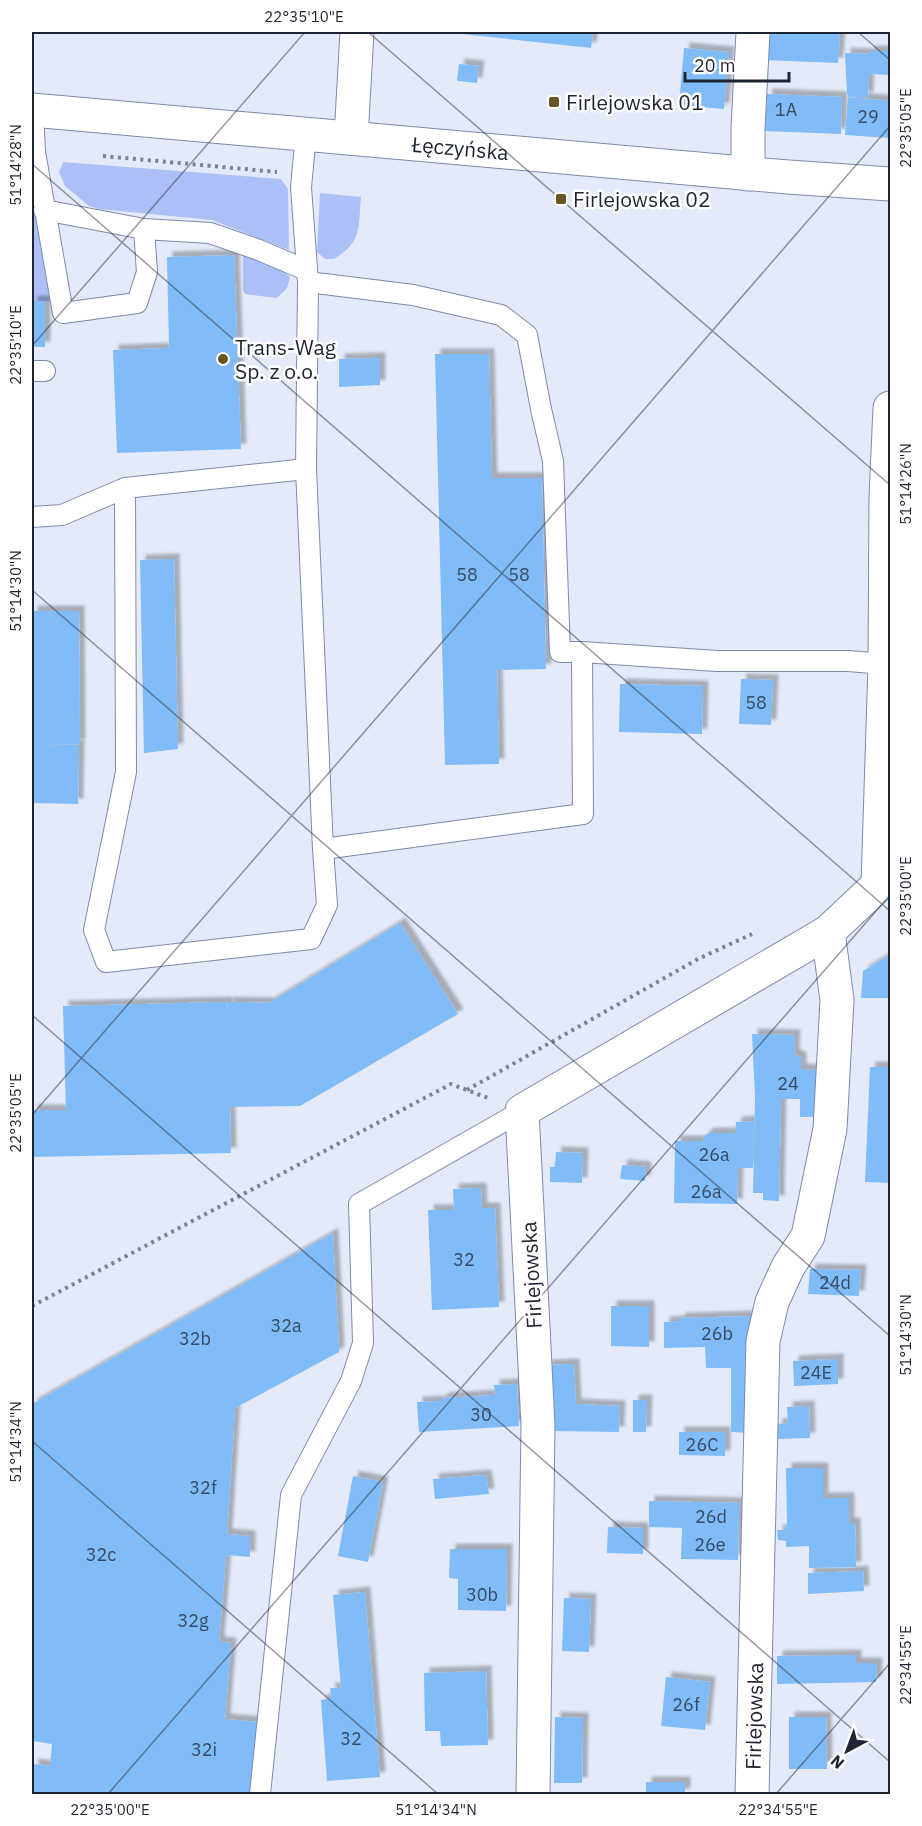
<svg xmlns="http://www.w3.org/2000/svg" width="922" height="1826" font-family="'IBM Plex Sans',sans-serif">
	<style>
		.green { fill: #acc0f7 }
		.building { fill: #80bcf7; filter: url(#shadow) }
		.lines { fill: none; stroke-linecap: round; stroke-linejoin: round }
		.lane-casing { stroke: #7d8aad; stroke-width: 22 }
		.street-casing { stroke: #7d8aad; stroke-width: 35 }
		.secondary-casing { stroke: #7d8aad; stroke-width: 35 }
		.path { stroke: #7c8290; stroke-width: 4; stroke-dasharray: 3 4.5; stroke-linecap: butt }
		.lane { stroke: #fff; stroke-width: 20 }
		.street { stroke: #fff; stroke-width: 33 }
		.secondary { stroke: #fff; stroke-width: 33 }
		.ticks { fill: none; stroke: #1f2432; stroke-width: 1.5; stroke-opacity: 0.45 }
		.poi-dot { fill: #695624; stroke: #fff; stroke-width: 2 }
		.labels { text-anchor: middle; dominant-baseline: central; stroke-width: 5; stroke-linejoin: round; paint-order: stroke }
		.number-label { font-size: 18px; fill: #374a63 }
		.poi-label { font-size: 21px; fill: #1f2432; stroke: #fff; text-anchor: start }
		.street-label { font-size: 21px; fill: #1f2432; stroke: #fff }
		.neatline { fill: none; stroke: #1f2432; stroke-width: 2 }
		.ticks-label { font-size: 15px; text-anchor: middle; fill: #1f2432 }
	</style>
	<defs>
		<filter id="shadow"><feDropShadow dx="5.5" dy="-5.5" stdDeviation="1.5" flood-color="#0004"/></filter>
	</defs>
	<rect width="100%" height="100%" fill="#e4eaf9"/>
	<path class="green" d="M 63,162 L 281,179 L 288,189 L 289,250 L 212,220 L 99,209 L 89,206 L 65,186 L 59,172 Z
		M 320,193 L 361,197 C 358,228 363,241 334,259 L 325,259 L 317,252 Z
		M 32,196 L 50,301 L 32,301 Z
		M 243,254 L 282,270 L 290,277 L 287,288 L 277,298 L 245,294 L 243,290 Z"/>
	<path class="building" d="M 463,32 L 593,32 L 591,48 L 462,34 Z
		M 765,32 L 840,32 L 838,63 L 764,60 Z
		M 684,48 L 729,52 L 724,109 L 679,105 Z
		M 870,51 L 890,51 L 890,75 L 869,74 L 868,97 L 849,97 L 847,94 L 845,53 L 869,54 Z
		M 459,64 L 479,66 L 477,83 L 457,81 Z
		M 767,94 L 842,97 L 841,134 L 765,131 Z
		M 848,97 L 890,101 L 890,138 L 845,135 Z
		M 234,255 L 241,449 L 117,453 L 113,350 L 169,348 L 167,257 Z
		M 32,301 L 45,301 L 45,347 L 32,347 Z
		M 435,354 L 489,354 L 492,478 L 542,478 L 546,669 L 497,670 L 499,764 L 445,765 Z
		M 380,358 L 380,385 L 339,387 L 339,359 Z
		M 174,559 L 178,749 L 144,753 L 140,560 Z
		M 32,611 L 79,611 L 80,744 L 42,745 L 79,745 L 78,804 L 32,803 Z
		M 741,679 L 773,680 L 771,725 L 739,724 Z
		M 620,684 L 703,686 L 702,734 L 619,732 Z
		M 400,923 L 458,1014 L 300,1106 L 230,1107 L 231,1153 L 32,1157 L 32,1110 L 66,1110 L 63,1006 L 227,1002 L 228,1014 L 228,1002 L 269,1003 Z
		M 890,955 L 890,998 L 861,998 L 863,971 Z
		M 752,1034 L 795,1035 L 794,1054 L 801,1058 L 801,1069 L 822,1070 L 820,1117 L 800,1117 L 800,1099 L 781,1099 L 779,1201 L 763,1200 L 763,1193 L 753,1193 L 755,1097 Z
		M 870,1067 L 890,1067 L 890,1183 L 865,1182 Z
		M 754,1121 L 753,1168 L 738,1168 L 737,1204 L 674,1203 L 675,1141 L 703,1141 L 704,1137 L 708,1133 L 735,1133 L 736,1122 Z
		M 556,1152 L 583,1153 L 582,1183 L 550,1182 L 550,1167 L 555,1167 Z
		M 622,1165 L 646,1167 L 645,1181 L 620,1179 Z
		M 481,1188 L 482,1208 L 495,1208 L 499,1307 L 432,1310 L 428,1210 L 454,1210 L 453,1189 Z
		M 333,1233 L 339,1352 L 235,1408 L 227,1534 L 250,1536 L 250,1557 L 226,1555 L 219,1642 L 231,1643 L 225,1719 L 258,1722 L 251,1794 L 32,1794 L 33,1764 L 50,1766 L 52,1744 L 32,1741 L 32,1404 Z
		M 810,1269 L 861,1270 L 859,1296 L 808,1294 Z
		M 611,1306 L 649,1306 L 649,1347 L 611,1346 Z
		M 754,1316 L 754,1433 L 731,1432 L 731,1368 L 706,1368 L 705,1347 L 664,1348 L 664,1322 L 680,1321 L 680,1318 Z
		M 838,1359 L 838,1384 L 794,1386 L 793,1361 Z
		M 574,1364 L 576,1404 L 620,1406 L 619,1432 L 549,1431 L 546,1365 Z
		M 517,1384 L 519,1426 L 419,1432 L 417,1402 L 442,1401 L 442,1398 L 495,1395 L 494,1385 Z
		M 633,1400 L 647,1400 L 646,1432 L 633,1432 Z
		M 809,1406 L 810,1438 L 777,1439 L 777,1424 L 788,1423 L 787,1407 Z
		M 679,1432 L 725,1432 L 725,1456 L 679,1455 Z
		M 786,1468 L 823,1468 L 823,1498 L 849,1498 L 849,1523 L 855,1523 L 856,1567 L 809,1568 L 809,1546 L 786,1547 L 786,1541 L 778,1540 L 777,1530 L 785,1530 L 787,1523 Z
		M 486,1475 L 489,1494 L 435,1499 L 433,1479 Z
		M 353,1476 L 383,1482 L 368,1562 L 338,1556 Z
		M 649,1501 L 739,1503 L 738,1560 L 681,1559 L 682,1528 L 649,1527 Z
		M 608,1527 L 643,1528 L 643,1554 L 607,1553 Z
		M 450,1549 L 507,1549 L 506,1611 L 458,1610 L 458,1579 L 449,1578 Z
		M 863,1571 L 864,1591 L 808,1594 L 808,1573 Z
		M 365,1592 L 380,1777 L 327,1781 L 321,1700 L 331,1698 L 330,1688 L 341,1688 L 333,1595 Z
		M 564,1598 L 591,1599 L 589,1652 L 562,1651 Z
		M 856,1655 L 856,1663 L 877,1663 L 876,1682 L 777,1684 L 777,1656 Z
		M 486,1671 L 488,1745 L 441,1746 L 440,1731 L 425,1731 L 424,1673 Z
		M 666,1677 L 710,1682 L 705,1730 L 661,1726 Z
		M 555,1717 L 583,1718 L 582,1783 L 554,1783 Z
		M 789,1717 L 826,1717 L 827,1769 L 789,1769 Z
		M 646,1782 L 685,1782 L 685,1794 L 646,1794 Z"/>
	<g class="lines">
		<defs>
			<path id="lane" d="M 33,110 L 35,152 L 63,313 L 137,303 L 147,272 L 144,229 L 44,210
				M 306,134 L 301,187 L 308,282 L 306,469 L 323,849 L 583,814 L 582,652
				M 144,229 L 210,233 L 259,250 L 306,270
				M 308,282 L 413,295 L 501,315 L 527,335 L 541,409 L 553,461 L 560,652 L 582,652 L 717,661 L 848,661 L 885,664
				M 32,371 L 45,371
				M 306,469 L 125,488 L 126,772 L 94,930 L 106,962 L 311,939 L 327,905 L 323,849
				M 32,517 L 62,515 L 125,488
				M 260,1794 L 291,1495 L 351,1381 L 363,1343 L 359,1204 L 522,1111"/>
			<g id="street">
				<path d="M 351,138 L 357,32"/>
				<path d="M 748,174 L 748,128 L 753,32"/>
				<path d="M 878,885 L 885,664 L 886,497 L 890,408"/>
				<path d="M 533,1794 L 538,1425 L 522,1111 L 828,932 L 878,885 L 890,875"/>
				<path id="s1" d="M 752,1794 L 763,1341 L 772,1302 L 788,1267 L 808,1236 L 830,1129 L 837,1000 L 828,932"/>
			</g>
			<g id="secondary">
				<path id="s2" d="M 32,110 L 788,177 L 890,184"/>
			</g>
		</defs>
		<use href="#lane" class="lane-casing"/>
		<use href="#street" class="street-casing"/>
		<use href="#secondary" class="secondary-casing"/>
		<path class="path" d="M 103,156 L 277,172
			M 467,1090 L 698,959 L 752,934
			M 32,1306 L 451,1084 L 488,1098"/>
		<use href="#lane" class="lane"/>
		<use href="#street" class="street"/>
		<use href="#secondary" class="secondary"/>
	</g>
	<path class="ticks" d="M 368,32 L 890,485M 858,32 L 890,60M 32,164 L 890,911M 32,346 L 305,32M 32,590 L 890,1336M 32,1015 L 890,1762M 32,1115 L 890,126M 32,1441 L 438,1794M 108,1794 L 890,895M 776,1794 L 890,1663"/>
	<g class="poi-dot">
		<rect x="548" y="96" width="12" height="12" rx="3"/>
		<rect x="555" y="193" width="12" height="12" rx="3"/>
		<circle cx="223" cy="359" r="6"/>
	</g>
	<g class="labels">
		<g class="number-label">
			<text x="786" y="109">1A</text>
			<text x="868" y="116">29</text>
			<text x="467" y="574">58</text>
			<text x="519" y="574">58</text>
			<text x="756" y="702">58</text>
			<text x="788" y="1083">24</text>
			<text x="714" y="1154">26a</text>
			<text x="706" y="1191">26a</text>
			<text x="464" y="1259">32</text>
			<text x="835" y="1282">24d</text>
			<text x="286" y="1325">32a</text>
			<text x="717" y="1333">26b</text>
			<text x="195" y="1338">32b</text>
			<text x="816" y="1372">24E</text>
			<text x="481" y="1414">30</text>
			<text x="702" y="1444">26C</text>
			<text x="203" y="1487">32f</text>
			<text x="711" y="1516">26d</text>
			<text x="710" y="1544">26e</text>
			<text x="101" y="1554">32c</text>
			<text x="482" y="1594">30b</text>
			<text x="193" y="1620">32g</text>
			<text x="686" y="1704">26f</text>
			<text x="351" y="1738">32</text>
			<text x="204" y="1749">32i</text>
		</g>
		<g class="poi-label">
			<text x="566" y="102">Firlejowska 01</text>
			<text x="573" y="199">Firlejowska 02</text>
			<text x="235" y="347">Trans-Wag<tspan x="235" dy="24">Sp. z o.o.</tspan></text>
		</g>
		<g class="street-label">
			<text stroke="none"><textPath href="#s2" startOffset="430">Łęczyńska</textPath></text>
			<text transform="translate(531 1275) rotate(-93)">Firlejowska</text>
			<text stroke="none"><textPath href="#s1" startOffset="78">Firlejowska</textPath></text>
		</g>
	</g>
	<rect width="922" height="1826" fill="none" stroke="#ffffff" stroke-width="66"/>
	<g transform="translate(847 1751) rotate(221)" stroke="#ffffff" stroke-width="4.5" paint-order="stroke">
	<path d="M0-4.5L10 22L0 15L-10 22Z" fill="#1f2432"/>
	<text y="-9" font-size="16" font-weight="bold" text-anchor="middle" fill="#1f2432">N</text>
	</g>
	<path d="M685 72v9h104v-9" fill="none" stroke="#1f2432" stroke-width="3"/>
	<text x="694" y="72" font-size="18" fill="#1f2432" stroke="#ffffff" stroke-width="4.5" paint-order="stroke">20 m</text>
	<rect x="33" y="33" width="856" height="1760" class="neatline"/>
	<g class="ticks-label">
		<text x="304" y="22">22°35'10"E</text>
		<text transform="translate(906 128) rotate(-90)" y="5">22°35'05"E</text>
		<text transform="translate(16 165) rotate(-90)" y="5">51°14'28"N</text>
		<text transform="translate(16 345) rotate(-90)" y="5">22°35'10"E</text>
		<text transform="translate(906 484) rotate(-90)" y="5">51°14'26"N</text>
		<text transform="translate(16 591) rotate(-90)" y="5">51°14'30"N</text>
		<text transform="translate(906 896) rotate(-90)" y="5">22°35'00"E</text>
		<text transform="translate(16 1113) rotate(-90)" y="5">22°35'05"E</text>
		<text transform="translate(906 1335) rotate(-90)" y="5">51°14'30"N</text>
		<text transform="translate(16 1442) rotate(-90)" y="5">51°14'34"N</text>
		<text transform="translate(906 1665) rotate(-90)" y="5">22°34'55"E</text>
		<text x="110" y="1815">22°35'00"E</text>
		<text x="436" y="1815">51°14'34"N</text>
		<text x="778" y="1815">22°34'55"E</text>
	</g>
</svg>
